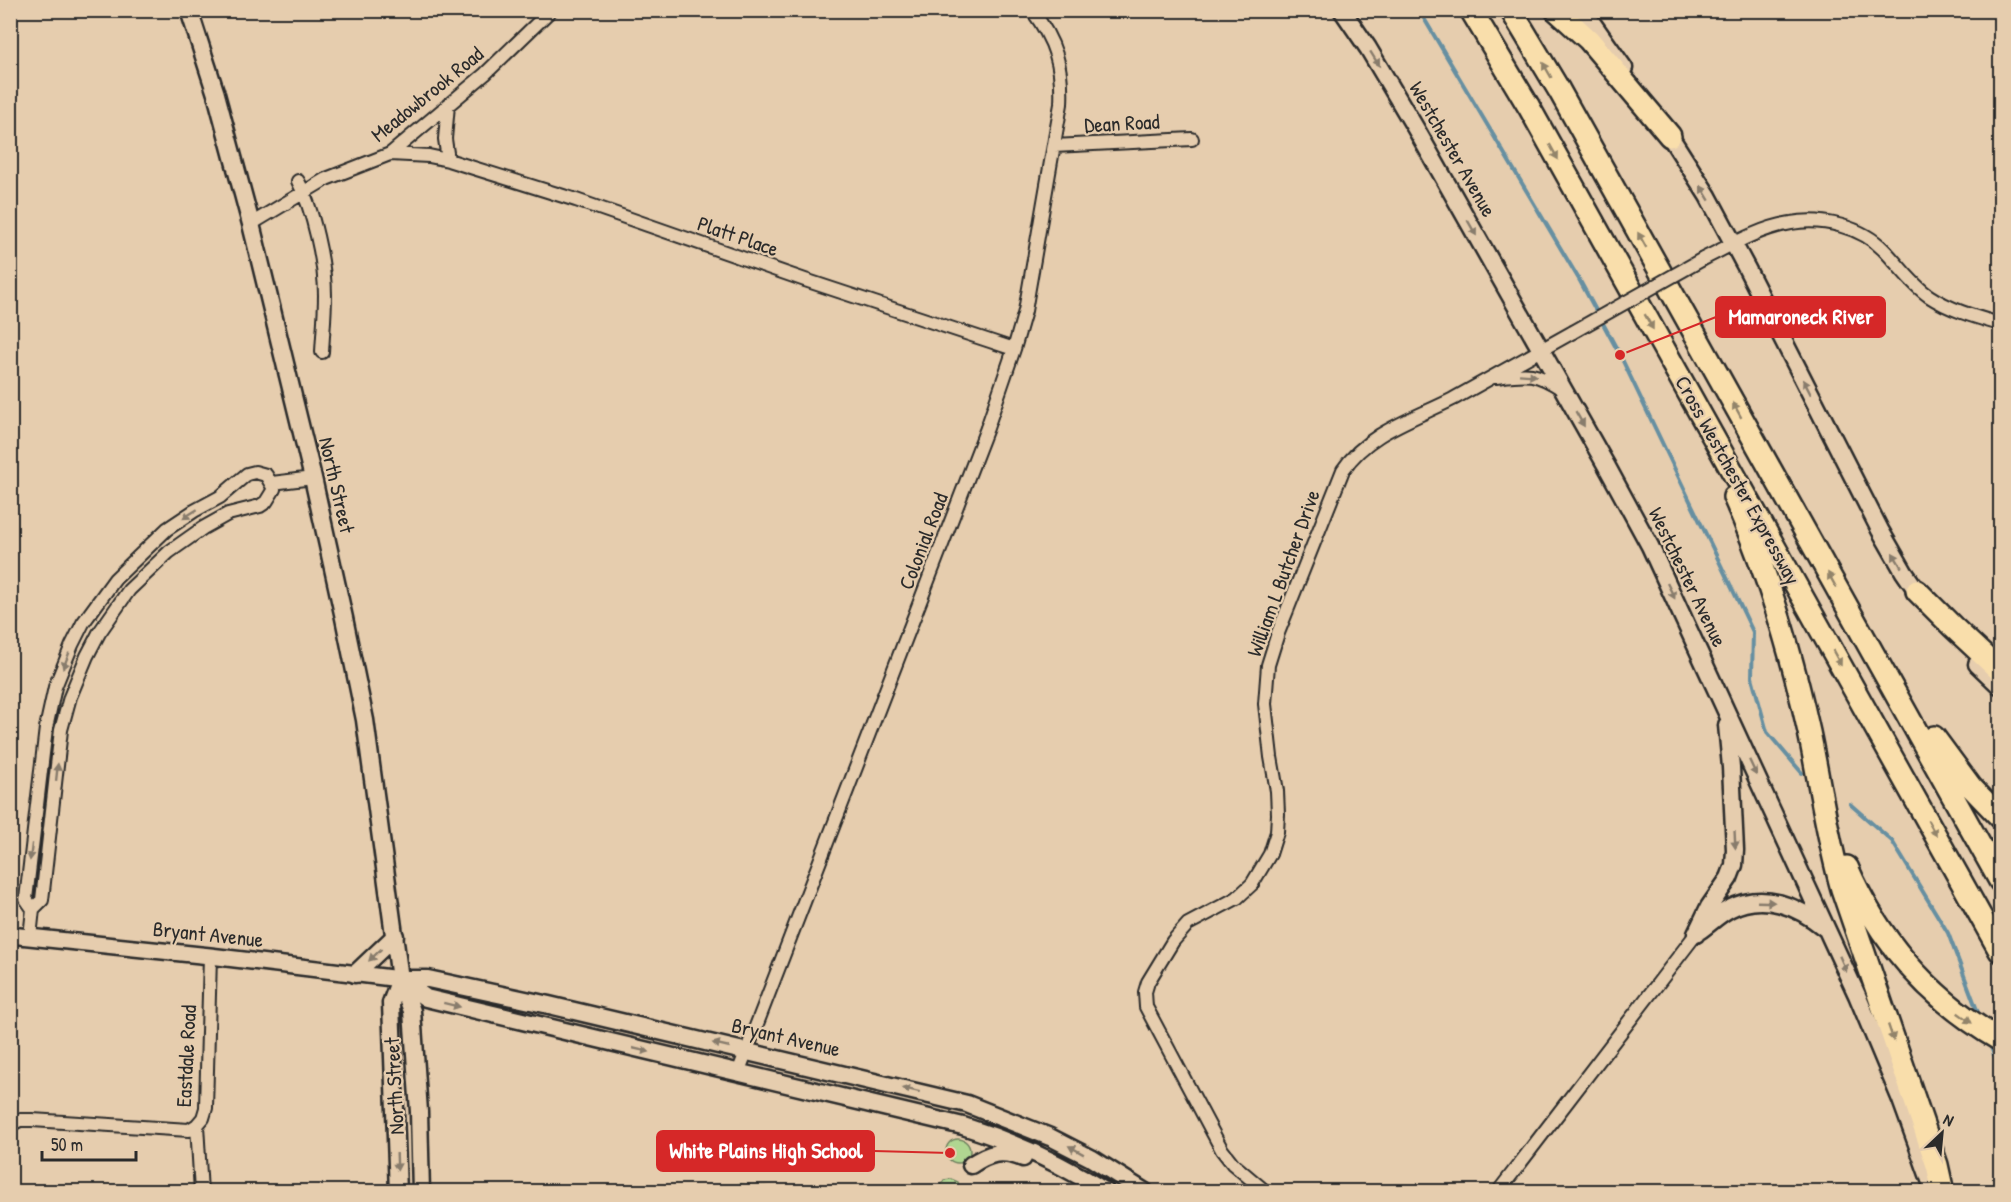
<svg xmlns="http://www.w3.org/2000/svg" width="2011" height="1202" font-family="'Patrick Hand',sans-serif">
	<style>
		.green { fill: #b0d691; stroke: #6e805e; stroke-width: 1.5 }
		.lines { fill: none; stroke-linecap: round; stroke-linejoin: round }
		.stream { stroke: #668fa1; stroke-width: 4 }
		.minor-casing { stroke: #2b2b2b; stroke-width: 16 }
		.tertiary-casing { stroke: #2b2b2b; stroke-width: 20 }
		.secondary-casing { stroke: #2b2b2b; stroke-width: 21 }
		.motorway-casing { stroke: #2b2b2b; stroke-width: 26 }
		.minor { stroke: #e6cdae; stroke-width: 12 }
		.tertiary { stroke: #e6cdae; stroke-width: 15 }
		.secondary { stroke: #e6cdae; stroke-width: 16 }
		.motorway { stroke: #f9deab; stroke-width: 21 }
		.minor-bridge-casing { stroke: #2b2b2b; stroke-width: 16; stroke-linecap: butt }
		.minor-bridge { stroke: #e6cdae; stroke-width: 12 }
		.oneway { fill: #887c6c }
		.oneway2 { fill: #92846b }
		.labels { text-anchor: middle; dominant-baseline: central; stroke-width: 4.5; stroke-linejoin: round; paint-order: stroke }
		.street-label { font-size: 21px; fill: #2b2b2b; stroke: #e6cdae }
		.leader { fill: none; stroke: #d62828; stroke-width: 2 }
		.callout-dot { fill: #d62828; stroke: #e6cdae; stroke-width: 2 }
		.callout { fill: #d62828; stroke: #d62828; stroke-width: 2 }
		.callout-label { font-size: 22px; text-anchor: middle; font-weight: bold; fill: #fff }
	</style>
	<rect width="100%" height="100%" fill="#e6cdae"/>
	<filter id="ink" filterUnits="userSpaceOnUse"><feTurbulence type="fractalNoise" baseFrequency=".0167" numOctaves="2"/><feDisplacementMap in="SourceGraphic" scale="12" xChannelSelector="R" yChannelSelector="G"/><feConvolveMatrix kernelMatrix="1 2 1 2 8 2 1 2 1" color-interpolation-filters="sRGB"/></filter>
	<g filter="url(#ink)">
		<path class="green" d="M946 1151a12 12 0 1 1 24 0a12 12 0 1 1-24 0Z
			M 951,1179 L 958,1182 L 960,1191 L 938,1191 L 944,1180 Z
			M 739,1184 L 785,1190 L 785,1191 L 738,1191 Z"/>
		<g class="lines">
			<path class="stream" d="M 1419,10 L 1580,281 L 1620,355 L 1753,632 L 1752,677 L 1767,732 L 1802,773
				M 1850,804 L 1892,841 L 1948,933 L 1980,1018
				M 1990,1045 L 2000,1069"/>
			<defs>
				<path id="minor" d="M 1054,146 L 1192,139
					M 390,154 L 429,156 L 448,160 L 576,200 L 805,280 L 1014,349
					M 448,160 L 445,139 L 448,105
					M 298,181 C 313,209 325,263 325,295 C 325,314 323,333 322,352
					M 251,224 L 326,179 L 390,154 L 485,74 L 551,10
					M 1703,259 C 1731,245 1760,228 1791,223 C 1822,217 1862,227 1884,250 C 1899,265 1911,284 1929,296 C 1950,310 1976,317 2000,324
					M 1496,377 C 1527,373 1534,371 1562,389
					M 272,483 L 313,478
					M 30,937 L 33,909 L 42,900 L 61,730 L 70,697 L 87,656 L 99,633 L 129,590 L 169,552 L 203,528 L 228,514 L 260,506 L 266,502 L 274,489 L 266,475 L 255,472 L 247,474 L 220,497 L 194,511 L 167,529 L 115,579 L 83,623 L 72,645 L 55,687 L 46,728 L 26,899 L 33,909
					M 738,1073 L 987,428 L 1014,349 L 1025,311 L 1061,104 C 1063,66 1055,41 1032,10
					M 10,1125 L 20,1120 L 32,1120 L 189,1130 L 197,1125
					M 201,1192 L 197,1125 L 203,1118 L 206,1108 L 210,956
					M 1266,1192 L 1233,1164 L 1222,1150 L 1146,1007 L 1145,992 L 1148,982 L 1173,941 L 1188,924 L 1237,898 L 1252,884 L 1270,854 L 1277,832 L 1278,814 L 1277,791 L 1271,757 L 1265,704 L 1268,665 L 1278,633 L 1343,470 C 1368,432 1414,419 1453,399 C 1493,377 1533,354 1573,332
					M 1498,1192 L 1696,934"/>
				<path id="tertiary" d="M 10,935 L 210,956 L 400,979"/>
				<path id="secondary" d="M 189,10 L 216,94 L 251,224 L 313,478 L 344,618 L 365,720 L 400,979 L 412,1011 L 419,1112 L 421,1192
					M 1342,10 L 1368,48 L 1416,129 L 1606,465 L 1650,546 L 1857,995 L 1901,1100 L 1934,1191
					M 1583,10 L 1624,68
					M 1664,127 L 1708,196 L 1747,269 L 1880,530 L 1904,572 L 1924,601
					M 1977,664 L 2000,686
					M 1699,931 C 1709,924 1718,915 1729,909 C 1763,891 1798,906 1825,928
					M 1696,934 L 1709,907 L 1729,878 L 1734,865 L 1735,850 L 1731,767 L 1727,725
					M 355,974 L 395,936
					M 400,979 L 428,979 L 549,1005 L 967,1104 L 1050,1137 L 1091,1158 L 1145,1192
					M 400,979 L 426,998 L 963,1126 C 1014,1142 1061,1163 1106,1192
					M 971,1165 C 989,1153 1002,1149 1023,1158
					M 398,1192 L 391,1003 L 400,979"/>
				<path id="motorway" d="M 1471,10 L 1529,107 L 2000,951
					M 1511,10 L 1559,90 L 2000,881
					M 1556,10 L 1589,40 L 1670,136
					M 1734,497 C 1768,573 1791,651 1809,732 C 1820,784 1827,837 1842,889 L 1937,1165 L 1943,1192
					M 1917,591 L 1953,627 L 2000,671
					M 1934,737 L 1971,787 L 2000,817
					M 1847,867 C 1879,941 1931,1000 2000,1040"/>
			</defs>
			<use href="#minor" class="minor-casing"/>
			<use href="#tertiary" class="tertiary-casing"/>
			<use href="#secondary" class="secondary-casing"/>
			<use href="#motorway" class="motorway-casing"/>
			<use href="#minor" class="minor"/>
			<use href="#tertiary" class="tertiary"/>
			<use href="#secondary" class="secondary"/>
			<use href="#motorway" class="motorway"/>
			<defs>
				<path id="minor-bridge" d="M 1573,332 L 1703,259"/>
			</defs>
			<use href="#minor-bridge" class="minor-bridge-casing"/>
			<use href="#minor-bridge" class="minor-bridge"/>
		</g>
		<defs><path id="oneway-solid" d="M-6-.8H1V-3.2L6.5 0L1 3.2V.8H-6Z" transform="scale(1.5)"/></defs>
		<g class="oneway">
			<use href="#oneway-solid" transform="translate(1375 59) rotate(58)"/>
			<use href="#oneway-solid" transform="translate(1705 193) rotate(-121)"/>
			<use href="#oneway-solid" transform="translate(1472 228) rotate(60)"/>
			<use href="#oneway-solid" transform="translate(1528 375) rotate(4)"/>
			<use href="#oneway-solid" transform="translate(1807 387) rotate(-117)"/>
			<use href="#oneway-solid" transform="translate(1580 419) rotate(60)"/>
			<use href="#oneway-solid" transform="translate(190 514) rotate(148)"/>
			<use href="#oneway-solid" transform="translate(1897 560) rotate(-121)"/>
			<use href="#oneway-solid" transform="translate(1671 591) rotate(64)"/>
			<use href="#oneway-solid" transform="translate(66 661) rotate(111)"/>
			<use href="#oneway-solid" transform="translate(1753 768) rotate(65)"/>
			<use href="#oneway-solid" transform="translate(57 772) rotate(-84)"/>
			<use href="#oneway-solid" transform="translate(1735 840) rotate(87)"/>
			<use href="#oneway-solid" transform="translate(31 852) rotate(97)"/>
			<use href="#oneway-solid" transform="translate(1766 902) rotate(2)"/>
			<use href="#oneway-solid" transform="translate(375 955) rotate(136)"/>
			<use href="#oneway-solid" transform="translate(1843 964) rotate(66)"/>
			<use href="#oneway-solid" transform="translate(452 1005) rotate(14)"/>
			<use href="#oneway-solid" transform="translate(721 1045) rotate(-167)"/>
			<use href="#oneway-solid" transform="translate(641 1050) rotate(13)"/>
			<use href="#oneway-solid" transform="translate(911 1090) rotate(-166)"/>
			<use href="#oneway-solid" transform="translate(1076 1150) rotate(-151)"/>
			<use href="#oneway-solid" transform="translate(397 1162) rotate(88)"/>
		</g>
		<g class="oneway2">
			<use href="#oneway-solid" transform="translate(1547 70) rotate(-120)"/>
			<use href="#oneway-solid" transform="translate(1554 152) rotate(61)"/>
			<use href="#oneway-solid" transform="translate(1642 240) rotate(-119)"/>
			<use href="#oneway-solid" transform="translate(1649 322) rotate(61)"/>
			<use href="#oneway-solid" transform="translate(1737 410) rotate(-119)"/>
			<use href="#oneway-solid" transform="translate(1832 580) rotate(-119)"/>
			<use href="#oneway-solid" transform="translate(1837 658) rotate(61)"/>
			<use href="#oneway-solid" transform="translate(1932 828) rotate(61)"/>
			<use href="#oneway-solid" transform="translate(1965 1018) rotate(36)"/>
			<use href="#oneway-solid" transform="translate(1891 1033) rotate(71)"/>
		</g>
	</g>
	<g class="labels">
		<g class="street-label">
			<text transform="translate(427 94) rotate(-39)">Meadowbrook Road</text>
			<text transform="translate(1122 123) rotate(-3)">Dean Road</text>
			<text transform="translate(1453 149) rotate(60)">Westchester Avenue</text>
			<text transform="translate(738 236) rotate(19)">Platt Place</text>
			<text transform="translate(1738 480) rotate(61)">Cross Westchester Expressway</text>
			<text transform="translate(337 485) rotate(77)">North Street</text>
			<text transform="translate(923 541) rotate(-69)">Colonial Road</text>
			<text transform="translate(1283 573) rotate(-70)">William L Butcher Drive</text>
			<text transform="translate(1688 577) rotate(64)">Westchester Avenue</text>
			<text transform="translate(208 934) rotate(6)">Bryant Avenue</text>
			<text transform="translate(786 1037) rotate(13)">Bryant Avenue</text>
			<text transform="translate(186 1056) rotate(-87)">Eastdale Road</text>
			<text transform="translate(394 1086) rotate(-93)">North Street</text>
		</g>
	</g>
	<path class="leader" d="M1620 355L1716 317M950 1153L874 1151"/>
	<g class="callout-dot">
		<circle cx="1620" cy="355" r="6"/>
		<circle cx="950" cy="1153" r="6"/>
	</g>
	<g class="callout">
		<rect x="1716" y="297" width="169" height="40" rx="6"/>
		<rect x="657" y="1131" width="217" height="40" rx="6"/>
	</g>
	<g class="callout-label">
		<text x="1801" y="324">Mamaroneck River</text>
		<text x="766" y="1158">White Plains High School</text>
	</g>
	<rect width="2011" height="1202" fill="none" stroke="#e6cdae" stroke-width="36"/>
	<rect x="18" y="18" width="1975" height="1166" fill="none" stroke="#2b2b2b" stroke-width="2" filter="url(#ink)"/>
	<g transform="translate(1942 1133) rotate(26)" stroke="#e6cdae" stroke-width="4.5" paint-order="stroke">
	<path d="M0-4.5L10 22L0 15L-10 22Z" fill="#2b2b2b"/>
	<text y="-9" font-size="16" font-weight="bold" text-anchor="middle" fill="#2b2b2b">N</text>
	</g>
	<path d="M42 1151v9h94v-9" fill="none" stroke="#2b2b2b" stroke-width="3"/>
	<text x="51" y="1151" font-size="18" fill="#2b2b2b" stroke="#e6cdae" stroke-width="4.5" paint-order="stroke">50 m</text>
</svg>
